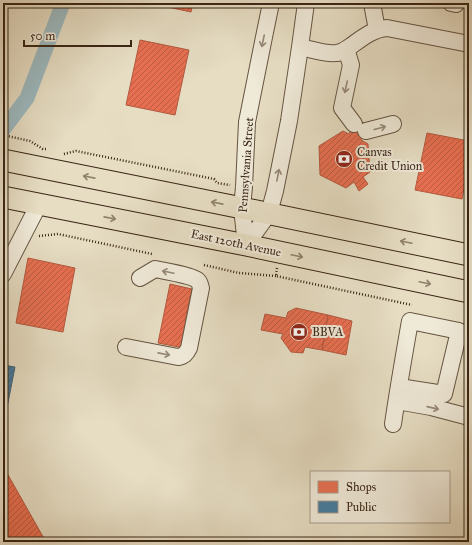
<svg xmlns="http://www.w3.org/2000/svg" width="472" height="545" font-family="'IM FELL Great Primer',serif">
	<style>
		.shops { fill: url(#shops-hatch); stroke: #b3593f }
		.public { fill: url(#public-hatch); stroke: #426274 }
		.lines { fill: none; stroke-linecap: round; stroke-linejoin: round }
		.canal { stroke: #9cb9bf; stroke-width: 15 }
		.minor-casing { stroke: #655441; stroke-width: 18 }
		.major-casing { stroke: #3a2616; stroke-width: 23 }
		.path { stroke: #3a2616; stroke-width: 2.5; stroke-dasharray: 1 2; stroke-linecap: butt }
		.minor { stroke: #efe9d8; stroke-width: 16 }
		.major { stroke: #e6ddc3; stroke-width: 21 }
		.oneway { stroke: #948877 }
		.oneway2 { stroke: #90826c }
		.labels { text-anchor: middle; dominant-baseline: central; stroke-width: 4; stroke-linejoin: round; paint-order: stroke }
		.poi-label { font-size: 12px; fill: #3a2616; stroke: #efe9d8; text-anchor: start }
		.street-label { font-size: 12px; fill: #3a2616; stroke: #efe9d8 }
	</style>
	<defs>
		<pattern id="shops-hatch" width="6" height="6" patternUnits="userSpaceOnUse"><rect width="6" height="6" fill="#e76f51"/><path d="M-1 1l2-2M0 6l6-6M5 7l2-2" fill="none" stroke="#bc5b42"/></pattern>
		<pattern id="public-hatch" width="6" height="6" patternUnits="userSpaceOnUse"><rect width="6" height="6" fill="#457b9d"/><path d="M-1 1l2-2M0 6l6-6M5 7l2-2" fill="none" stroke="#3b657f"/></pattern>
	</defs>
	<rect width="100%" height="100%" fill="#e6ddc3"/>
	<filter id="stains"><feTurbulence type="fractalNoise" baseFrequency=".005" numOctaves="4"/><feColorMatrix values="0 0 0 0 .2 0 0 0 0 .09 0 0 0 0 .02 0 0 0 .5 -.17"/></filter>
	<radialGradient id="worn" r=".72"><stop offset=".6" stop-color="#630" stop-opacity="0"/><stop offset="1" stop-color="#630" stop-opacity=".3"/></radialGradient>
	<path class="shops" d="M 149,3 L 193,3 L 191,12 Z
		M 140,40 L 189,50 L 175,115 L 126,105 Z
		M 357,119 L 369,126 L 361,140 L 368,144 L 370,172 L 363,177 L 368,184 L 359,191 L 354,182 L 346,188 L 320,175 L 319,146 L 343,131 L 349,134 Z
		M 427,133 L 469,141 L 469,163 L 462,199 L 415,190 Z
		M 28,258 L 75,268 L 63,332 L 16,323 Z
		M 170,284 L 192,289 L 185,321 L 189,323 L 184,348 L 158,343 Z
		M 296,308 L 328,315 L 322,350 L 305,347 L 303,353 L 291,352 L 281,338 L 283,334 L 261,330 L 265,314 L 286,318 L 288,312 Z
		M 328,315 L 352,321 L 346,355 L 322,350 Z
		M 3,466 L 46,542 L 3,542 Z"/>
	<path class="public" d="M 3,365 L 15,367 L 3,428 Z"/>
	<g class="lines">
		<path class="canal" d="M 3,130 L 27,98 L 63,3"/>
		<defs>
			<path id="minor" d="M 372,3 L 377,30
				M 451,3 L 456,4
				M 300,47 C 311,49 327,55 337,53 C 343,52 347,49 351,46 C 362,38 373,29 387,28 L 469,44
				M 346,49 L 351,65 L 342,108 L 354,124
				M 366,131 L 393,124
				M 246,245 L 269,213 L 275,191 L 289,121 L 300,47 L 306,3
				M 246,245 L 242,208 L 244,187 L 247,122 L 263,42 L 271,3
				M 3,274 L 39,204
				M 126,347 L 178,357 C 184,356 186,354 189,348 L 201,288 C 200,285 200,282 197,280 C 191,275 164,271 155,269 L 140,278
				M 397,401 L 431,407 L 469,417
				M 393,424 C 398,389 404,355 410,321 L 459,331 L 444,394 L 399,387"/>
			<path id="major" d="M 3,160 L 242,208 L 469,255
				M 3,197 L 246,245 L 469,292"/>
		</defs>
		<use href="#minor" class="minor-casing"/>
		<use href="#major" class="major-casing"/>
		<path class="path" d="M 3,135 L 30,141 L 43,149 L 46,149
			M 64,154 L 76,151 L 214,179 L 217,183 L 230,185
			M 39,236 L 58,234 L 152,254
			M 204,265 L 239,273 L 276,276
			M 277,268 L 276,276 L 412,305"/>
		<use href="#minor" class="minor"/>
		<use href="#major" class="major"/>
	</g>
	<defs><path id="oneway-shaft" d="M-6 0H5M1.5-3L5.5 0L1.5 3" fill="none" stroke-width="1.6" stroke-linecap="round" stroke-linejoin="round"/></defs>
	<g class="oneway">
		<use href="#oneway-shaft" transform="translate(263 41) rotate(102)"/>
		<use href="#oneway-shaft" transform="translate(346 87) rotate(102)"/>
		<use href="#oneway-shaft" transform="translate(380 128) rotate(-15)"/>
		<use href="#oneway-shaft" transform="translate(278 175) rotate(-79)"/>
		<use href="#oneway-shaft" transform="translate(168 272) rotate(-168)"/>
		<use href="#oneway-shaft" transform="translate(164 354) rotate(11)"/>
		<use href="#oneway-shaft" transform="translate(433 408) rotate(13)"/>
	</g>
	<g class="oneway2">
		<use href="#oneway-shaft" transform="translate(89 177) rotate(-169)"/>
		<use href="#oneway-shaft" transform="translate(217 203) rotate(-169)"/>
		<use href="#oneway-shaft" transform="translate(110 218) rotate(11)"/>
		<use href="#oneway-shaft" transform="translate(406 242) rotate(-168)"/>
		<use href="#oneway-shaft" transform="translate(297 256) rotate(12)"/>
		<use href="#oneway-shaft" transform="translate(425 283) rotate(12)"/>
	</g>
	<defs>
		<symbol id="bank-disc" viewBox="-11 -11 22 22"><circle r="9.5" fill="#8f2418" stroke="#efe9d8"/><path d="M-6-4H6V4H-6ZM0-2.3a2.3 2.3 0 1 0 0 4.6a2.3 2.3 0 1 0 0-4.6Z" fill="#fff"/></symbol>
	</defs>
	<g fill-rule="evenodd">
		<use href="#bank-disc" x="334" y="149" width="20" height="20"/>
		<use href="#bank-disc" x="289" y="322" width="20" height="20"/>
	</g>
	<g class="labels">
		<g class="poi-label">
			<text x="357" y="152">Canvas<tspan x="357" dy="14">Credit Union</tspan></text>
			<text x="312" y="332">BBVA</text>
		</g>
		<g class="street-label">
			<text transform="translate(246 165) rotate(-86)">Pennsylvania Street</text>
			<text transform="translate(236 243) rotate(12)">East 120th Avenue</text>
		</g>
	</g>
	<rect width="472" height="545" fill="none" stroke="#e6ddc3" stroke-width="16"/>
	<rect x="4" y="4" width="464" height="537" fill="none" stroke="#3a2616" stroke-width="2"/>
	<rect x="8" y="8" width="456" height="529" fill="none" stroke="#3a2616"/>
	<rect x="310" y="471" width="140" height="52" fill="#efe9d8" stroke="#a79b8a"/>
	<rect x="318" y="481" width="20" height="12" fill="#e76f51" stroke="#a79b8a"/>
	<text x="346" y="491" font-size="12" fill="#3a2616">Shops</text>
	<rect x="318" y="501" width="20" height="12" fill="#457b9d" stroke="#a79b8a"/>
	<text x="346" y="511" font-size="12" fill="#3a2616">Public</text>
	<path d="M24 40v6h107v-6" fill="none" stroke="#3a2616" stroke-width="2"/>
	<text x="30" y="40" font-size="12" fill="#3a2616" stroke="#efe9d8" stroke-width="3" paint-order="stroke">50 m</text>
	<rect width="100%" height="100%" filter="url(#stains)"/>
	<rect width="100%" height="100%" fill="url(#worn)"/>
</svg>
